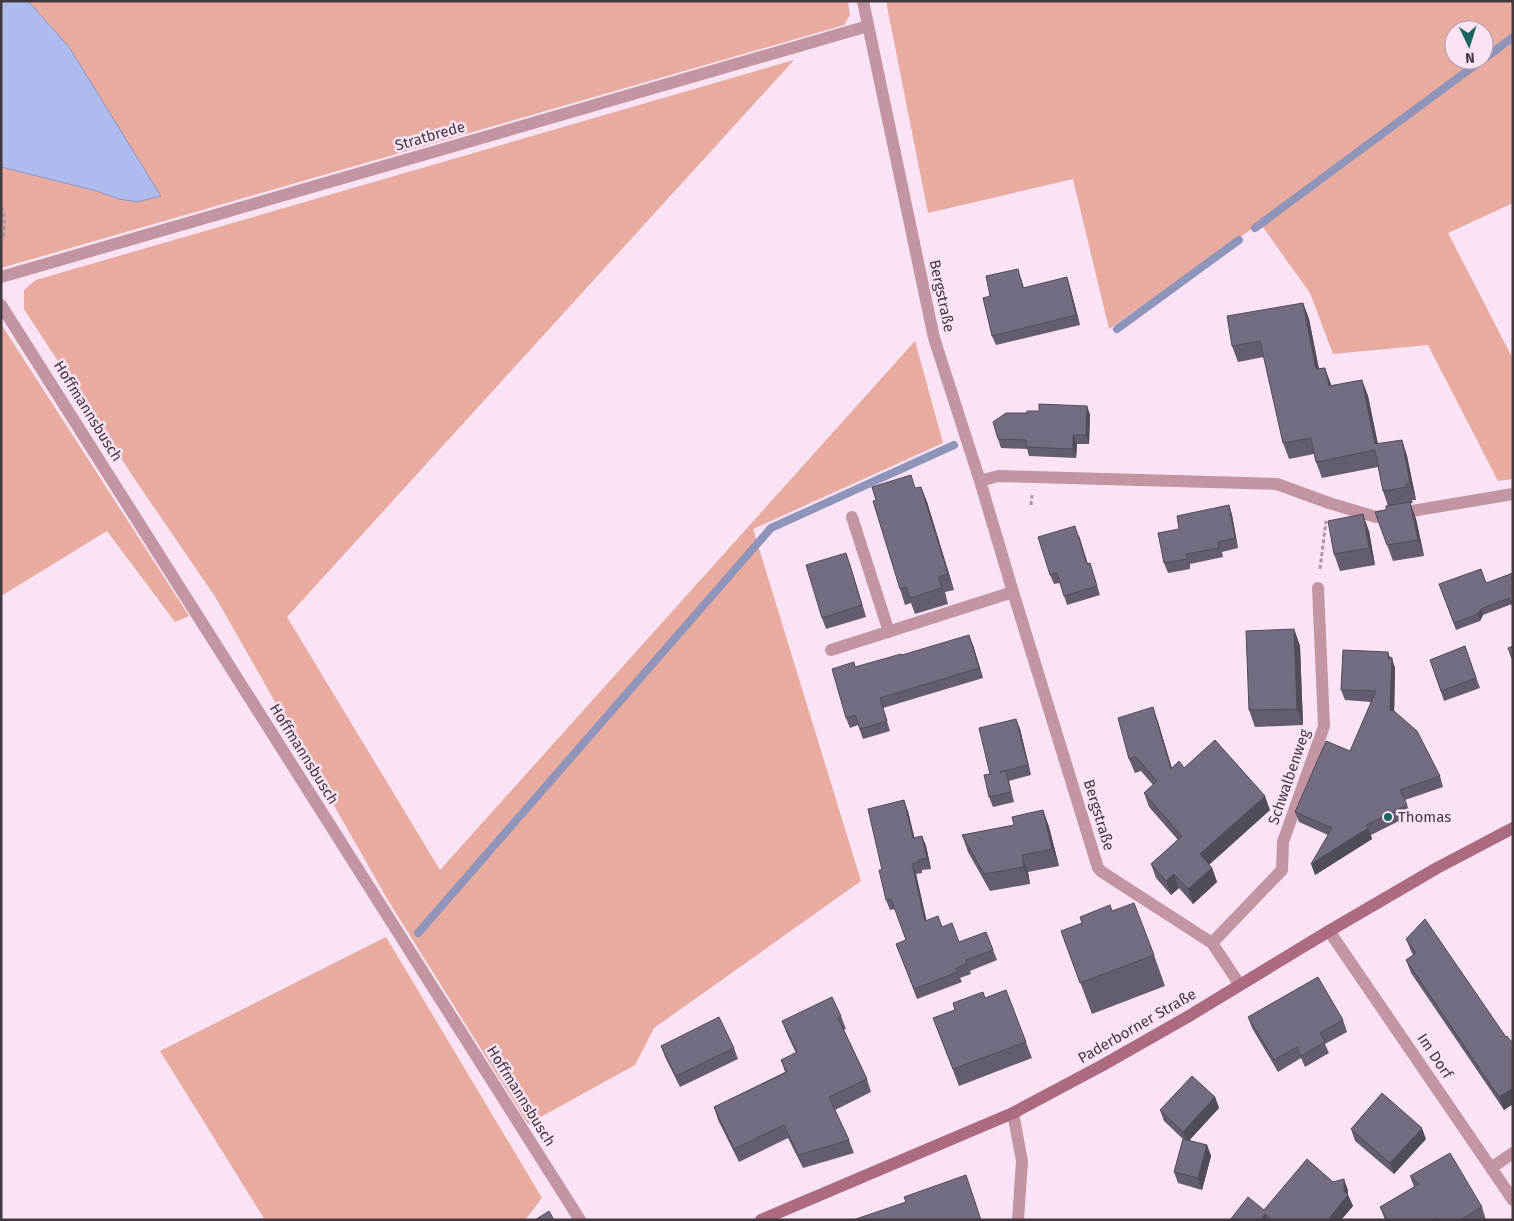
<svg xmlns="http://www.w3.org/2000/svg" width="1514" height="1221" font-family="'Fira Sans',sans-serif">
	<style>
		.green { fill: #e9aa9f; fill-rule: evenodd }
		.water { fill: #aebbef; stroke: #8e94ba }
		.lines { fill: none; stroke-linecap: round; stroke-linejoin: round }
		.stream { stroke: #8e94ba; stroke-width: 8 }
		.path { stroke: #a999a6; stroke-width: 3; stroke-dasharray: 4 2.5; stroke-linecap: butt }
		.street { stroke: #c395a1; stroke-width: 12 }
		.secondary { stroke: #ac6b7e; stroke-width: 12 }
		.wall { fill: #645d6e }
		.shaded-wall { fill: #514c5a }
		.building { fill: #746c80; stroke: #514c5a }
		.poi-dot { fill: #1b6660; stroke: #f9e3f5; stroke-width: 2 }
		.labels { text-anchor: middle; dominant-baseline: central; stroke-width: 5; stroke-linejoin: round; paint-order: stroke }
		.street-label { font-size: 15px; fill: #423940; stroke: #f9e3f5 }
		.poi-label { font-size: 15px; fill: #423940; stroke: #f9e3f5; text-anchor: start }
	</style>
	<rect width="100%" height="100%" fill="#f9e3f5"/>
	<path class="green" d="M 28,1 L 848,1 L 850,15 L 844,25 L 1,268 L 1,167 L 97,191 L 119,199 L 137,202 L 69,47 Z
		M 886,1 L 1513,1 L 1513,203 L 1448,233 L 1513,359 L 1513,479 L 1498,481 L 1428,345 L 1333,354 L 1310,293 L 1260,223 L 1109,329 L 1073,179 L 928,213 ZM 1454,30 L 1484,30 L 1484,60 L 1454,60 Z
		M 794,60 L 287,617 L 440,870 L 915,341 L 943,443 L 753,529 L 861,881 L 654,1028 L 635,1065 L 528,1124 L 389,902 L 216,598 L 136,481 L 24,309 L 24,290 L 36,280 Z
		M 1,324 L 189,616 L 175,622 L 107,531 L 1,596 Z
		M 386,937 L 542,1198 L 525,1220 L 265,1220 L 160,1051 Z"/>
	<path class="water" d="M 1,1 L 28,1 L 69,47 L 161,196 L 137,202 L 119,199 L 97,191 L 1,167 Z"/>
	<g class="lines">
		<path class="stream" d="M 1484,59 L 1513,37
			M 1255,228 L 1482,60
			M 1117,329 L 1239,240
			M 418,933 L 771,528 L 954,445"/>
		<path class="path" d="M 1,207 C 6,217 5,232 1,242
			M 1031,505 L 1032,495
			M 1320,569 L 1326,521"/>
		<path class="street" d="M 863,1 L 934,338 L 980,481 L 1013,592 L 1098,868 L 1102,872 L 1212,943 L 1240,985
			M 1,277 L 868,26
			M 1,305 L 580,1220
			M 980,481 L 998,476 L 1277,484 L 1329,503 L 1376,517 L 1513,494
			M 852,517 L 889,632
			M 831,650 L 1013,592
			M 1329,931 L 1513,1200
			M 1212,943 L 1282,870 L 1283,842 L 1324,726 L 1318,588
			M 1013,1113 L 1022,1161 L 1018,1220
			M 1491,1168 L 1513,1153"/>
		<path class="secondary" d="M 761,1220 L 1013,1113 L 1103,1065 L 1189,1016 L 1329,931 L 1437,868 L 1513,828"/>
	</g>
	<path class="wall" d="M 1067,277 L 1070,287 L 1080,325 L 996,345 L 992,336 L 990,296 L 1021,278 L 1024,288 Z
		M 1303,303 L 1309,319 L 1319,369 L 1331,386 L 1362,380 L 1368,396 L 1378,444 L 1402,440 L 1407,456 L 1416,500 L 1412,500 L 1413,503 L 1410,503 L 1416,519 L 1424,556 L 1393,561 L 1375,512 L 1386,510 L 1388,506 L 1383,491 L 1378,467 L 1322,478 L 1316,462 L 1314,454 L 1289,459 L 1283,443 L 1264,357 L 1238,362 L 1232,346 Z
		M 1087,406 L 1090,415 L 1089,444 L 1077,444 L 1076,458 L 1029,456 L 1027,449 L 1001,448 L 998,439 L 1027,413 Z
		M 921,487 L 927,502 L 954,590 L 945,592 L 948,604 L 915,614 L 911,603 L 905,605 L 900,589 L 876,500 Z
		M 1229,505 L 1232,515 L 1238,548 L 1222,552 L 1223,557 L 1190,564 L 1190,569 L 1168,573 L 1164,563 L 1179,529 Z
		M 1369,531 L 1375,565 L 1340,571 L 1334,554 Z
		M 1079,535 L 1088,564 L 1090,563 L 1100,595 L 1067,605 L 1060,583 L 1054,584 L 1050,575 Z
		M 850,564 L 866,617 L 826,629 L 822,618 Z
		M 1513,573 L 1512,604 L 1483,615 L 1480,621 L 1456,630 L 1439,584 L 1486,583 Z
		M 1294,629 L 1300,646 L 1303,725 L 1255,727 L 1249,710 Z
		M 973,645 L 983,678 L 883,708 L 890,731 L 863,739 L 858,725 L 850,728 L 846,718 L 856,667 L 902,655 Z
		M 1465,646 L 1480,688 L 1444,701 L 1430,660 Z
		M 1388,652 L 1390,658 L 1395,668 L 1394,712 L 1440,776 L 1443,787 L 1405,800 L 1411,815 L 1371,835 L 1372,839 L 1315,875 L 1328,835 L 1299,822 L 1295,812 L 1350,751 L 1371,702 L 1345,700 L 1341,690 Z
		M 1016,719 L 1020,729 L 1031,775 L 1009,781 L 1014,802 L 993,807 L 989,797 L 990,774 Z
		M 1158,722 L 1172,768 L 1184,768 L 1270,810 L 1209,865 L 1212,868 L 1217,882 L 1193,904 L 1179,888 L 1171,895 L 1156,878 L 1151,864 L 1178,840 L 1149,807 L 1144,793 L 1153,785 L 1141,771 L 1135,773 L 1129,759 Z
		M 1043,810 L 1049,827 L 1059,866 L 1028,872 L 1030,884 L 990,891 L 968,852 L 962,835 L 1014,825 Z
		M 908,811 L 914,838 L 922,836 L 926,846 L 931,869 L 922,870 L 922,873 L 916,874 L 926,920 L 942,927 L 959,942 L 986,932 L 997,960 L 970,971 L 971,974 L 960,978 L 962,982 L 917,999 L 896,944 L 906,940 L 895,909 L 890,910 L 886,900 L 882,870 Z
		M 1061,931 L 1154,955 L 1165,986 L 1092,1014 Z
		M 1406,939 L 1513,1044 L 1513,1104 L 1504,1110 L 1411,973 L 1406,960 L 1413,955 L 1411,951 Z
		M 1006,990 L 1032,1058 L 959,1086 L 933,1018 Z
		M 841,1016 L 846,1029 L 844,1030 L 867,1079 L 871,1092 L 835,1110 L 849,1140 L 854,1153 L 803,1168 L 788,1138 L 739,1162 L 718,1120 L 714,1107 L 785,1072 L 781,1060 L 796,1053 L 787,1034 L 782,1021 Z
		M 1248,1017 L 1343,1020 L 1347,1032 L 1325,1044 L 1329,1053 L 1305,1067 L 1301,1058 L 1278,1072 L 1252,1028 Z
		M 661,1046 L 734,1048 L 738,1059 L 680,1087 L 665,1057 Z
		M 1215,1097 L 1219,1108 L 1189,1140 L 1207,1145 L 1211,1156 L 1202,1190 L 1178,1183 L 1174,1172 L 1183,1139 L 1164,1121 L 1160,1110 Z
		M 1351,1129 L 1426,1139 L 1394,1174 L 1355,1141 Z
		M 1410,1176 L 1482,1207 L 1486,1220 L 1385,1220 L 1380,1207 L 1414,1187 Z
		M 1333,1182 L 1348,1190 L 1348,1195 L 1353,1206 L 1341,1220 L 1230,1220 L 1264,1210 Z"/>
	<path class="shaded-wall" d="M 1067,277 L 1070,287 L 1080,325 L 1076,315 Z
		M 1303,303 L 1309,319 L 1322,385 L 1316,369 Z
		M 1325,368 L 1331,384 L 1335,402 L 1329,386 Z
		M 1362,380 L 1368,396 L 1381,460 L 1375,444 Z
		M 1087,406 L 1090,415 L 1089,444 L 1086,435 Z
		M 1073,435 L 1077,444 L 1076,458 L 1073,449 Z
		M 1402,440 L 1407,456 L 1416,500 L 1410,484 Z
		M 921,487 L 927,502 L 954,590 L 948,574 Z
		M 1410,502 L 1416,519 L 1424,556 L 1418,540 Z
		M 1229,505 L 1232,515 L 1238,548 L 1235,538 Z
		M 1363,514 L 1369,531 L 1375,565 L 1369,548 Z
		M 846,553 L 850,564 L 866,617 L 862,605 Z
		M 1481,609 L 1483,615 L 1480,621 L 1478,614 Z
		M 1294,629 L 1300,646 L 1303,725 L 1297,709 Z
		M 969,635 L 973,645 L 983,678 L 979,668 Z
		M 1388,652 L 1391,663 L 1392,658 L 1395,668 L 1394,720 L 1390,710 L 1389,660 Z
		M 1153,707 L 1158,722 L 1176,783 L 1171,769 Z
		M 1016,719 L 1020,729 L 1031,775 L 1028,765 Z
		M 1265,796 L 1270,810 L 1205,868 L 1200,854 Z
		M 904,800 L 908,811 L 917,848 L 913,838 Z
		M 1043,810 L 1049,827 L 1059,866 L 1052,849 Z
		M 1368,828 L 1372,839 L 1315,875 L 1311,864 Z
		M 922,836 L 926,846 L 931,869 L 927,858 Z
		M 1022,855 L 1028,872 L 1030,884 L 1024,867 Z
		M 912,864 L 916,874 L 929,931 L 925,921 Z
		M 1212,868 L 1217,882 L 1193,904 L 1188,889 Z
		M 1174,874 L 1179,888 L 1171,895 L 1166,881 Z
		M 1513,1088 L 1513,1104 L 1504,1110 L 1499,1097 Z
		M 1215,1097 L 1219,1108 L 1187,1143 L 1183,1132 Z
		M 1422,1128 L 1426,1139 L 1394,1174 L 1390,1163 Z
		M 1207,1145 L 1211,1156 L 1202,1190 L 1198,1178 Z
		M 1344,1179 L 1348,1190 L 1348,1195 L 1353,1206 L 1341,1220 L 1328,1220 L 1344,1191 Z
		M 1265,1214 L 1267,1220 L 1261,1220 Z"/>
	<path class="building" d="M 1018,269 L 1023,288 L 1067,277 L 1076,315 L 992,336 L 983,298 L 990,296 L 986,276 Z
		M 1303,303 L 1316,369 L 1325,368 L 1329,386 L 1362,380 L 1375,444 L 1402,440 L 1410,484 L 1406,484 L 1407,487 L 1383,491 L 1375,450 L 1316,462 L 1311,438 L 1283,443 L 1260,341 L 1232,346 L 1227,316 Z
		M 1039,404 L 1087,406 L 1086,435 L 1073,435 L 1073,449 L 1026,447 L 1026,440 L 998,439 L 993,422 L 1006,413 L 1027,413 L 1027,411 L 1039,411 Z
		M 911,475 L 915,488 L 921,487 L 948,574 L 939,577 L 942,588 L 910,598 L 906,587 L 900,589 L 873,501 L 876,500 L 872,487 Z
		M 1410,502 L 1418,540 L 1387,545 L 1375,512 L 1386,510 L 1386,506 Z
		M 1229,505 L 1235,538 L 1218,542 L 1219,548 L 1186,554 L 1187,559 L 1164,563 L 1158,533 L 1179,529 L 1177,516 Z
		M 1363,514 L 1369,548 L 1334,554 L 1328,521 Z
		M 1075,526 L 1087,564 L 1090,563 L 1097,586 L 1064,596 L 1057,573 L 1050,575 L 1038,537 Z
		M 846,553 L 862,605 L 822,618 L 806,565 Z
		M 1481,569 L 1486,583 L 1513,573 L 1513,607 L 1509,598 L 1481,609 L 1478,614 L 1454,623 L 1439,584 Z
		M 1294,629 L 1297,709 L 1249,710 L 1246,631 Z
		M 969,635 L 979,668 L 880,698 L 887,721 L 860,729 L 855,715 L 846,718 L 832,669 L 854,662 L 855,667 L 901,654 L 902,655 Z
		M 1465,646 L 1476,678 L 1441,691 L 1430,660 Z
		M 1513,646 L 1513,661 L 1508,648 Z
		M 1343,650 L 1388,652 L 1389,660 L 1390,657 L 1392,658 L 1390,710 L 1394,711 L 1417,731 L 1440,776 L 1400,790 L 1407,805 L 1366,825 L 1368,828 L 1311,864 L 1332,828 L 1295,812 L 1326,741 L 1350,751 L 1376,691 L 1341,690 Z
		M 1153,707 L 1171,769 L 1179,761 L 1184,768 L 1215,740 L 1265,796 L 1200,854 L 1212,868 L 1188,889 L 1174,874 L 1166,881 L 1151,864 L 1182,836 L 1144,793 L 1157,781 L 1136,757 L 1129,759 L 1118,718 Z
		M 1016,719 L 1028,765 L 1000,772 L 1006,771 L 1011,792 L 989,797 L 984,775 L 990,774 L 979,728 Z
		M 904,800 L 913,838 L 922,836 L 927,858 L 918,860 L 919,862 L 912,864 L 925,921 L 938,916 L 942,927 L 952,923 L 959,942 L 986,932 L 993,950 L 966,960 L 967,964 L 956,968 L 958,972 L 914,989 L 896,944 L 906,940 L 891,899 L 886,900 L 879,870 L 882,870 L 868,809 Z
		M 1043,810 L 1052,849 L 1022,855 L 1024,867 L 984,874 L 962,835 L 1014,825 L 1012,817 Z
		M 1134,903 L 1154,955 L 1080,983 L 1061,931 L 1082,923 L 1080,917 L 1110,905 L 1112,911 Z
		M 1425,919 L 1506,1037 L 1507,1036 L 1513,1044 L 1513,1088 L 1499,1097 L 1406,960 L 1416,953 L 1406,939 Z
		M 1318,977 L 1343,1020 L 1320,1033 L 1325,1042 L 1301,1056 L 1297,1047 L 1274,1060 L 1248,1017 Z
		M 1006,990 L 1026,1042 L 953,1069 L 933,1018 L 955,1010 L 953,1003 L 983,992 L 985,998 Z
		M 832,997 L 841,1016 L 838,1018 L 867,1079 L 829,1097 L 849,1140 L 798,1155 L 784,1125 L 734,1149 L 714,1107 L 787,1072 L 781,1060 L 797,1052 L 782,1021 Z
		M 719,1017 L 734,1048 L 676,1076 L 661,1046 Z
		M 1192,1076 L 1215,1097 L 1183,1132 L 1160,1110 Z
		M 1382,1093 L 1422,1128 L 1390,1163 L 1351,1129 Z
		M 1183,1139 L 1207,1145 L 1198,1178 L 1174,1172 Z
		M 1450,1153 L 1482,1207 L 1460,1220 L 1439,1220 L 1437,1218 L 1434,1220 L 1388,1220 L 1380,1207 L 1419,1184 L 1410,1176 Z
		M 1307,1159 L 1333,1182 L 1344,1179 L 1344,1191 L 1348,1195 L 1328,1220 L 1272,1220 L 1265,1214 L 1261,1220 L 1230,1220 L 1248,1197 L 1264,1210 Z
		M 966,1175 L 981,1220 L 853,1220 L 906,1202 L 904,1197 Z
		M 549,1211 L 554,1220 L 535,1220 Z"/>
	<circle class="poi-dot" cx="1388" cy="817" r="5"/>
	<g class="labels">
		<g class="street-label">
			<text transform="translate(430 136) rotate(-16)">Stratbrede</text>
			<text transform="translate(942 296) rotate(78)">Bergstraße</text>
			<text transform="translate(88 411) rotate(58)">Hoffmannsbusch</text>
			<text transform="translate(304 754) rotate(58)">Hoffmannsbusch</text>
			<text transform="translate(1289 777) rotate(-71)">Schwalbenweg</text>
			<text transform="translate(1099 815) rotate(73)">Bergstraße</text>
			<text transform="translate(1137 1026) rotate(-30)">Paderborner Straße</text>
			<text transform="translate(1435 1056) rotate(56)">Im Dorf</text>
			<text transform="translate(521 1096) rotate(58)">Hoffmannsbusch</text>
		</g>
		<g class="poi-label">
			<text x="1398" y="817">Thomas</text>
		</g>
	</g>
	<rect width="1514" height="1221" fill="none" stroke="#423940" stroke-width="5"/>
	<g transform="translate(1469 45) rotate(176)"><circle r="24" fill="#f9e3f5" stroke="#b09fad"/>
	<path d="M0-4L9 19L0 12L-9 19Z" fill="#1b6660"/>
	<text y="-8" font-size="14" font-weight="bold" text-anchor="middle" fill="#423940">N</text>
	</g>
</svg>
